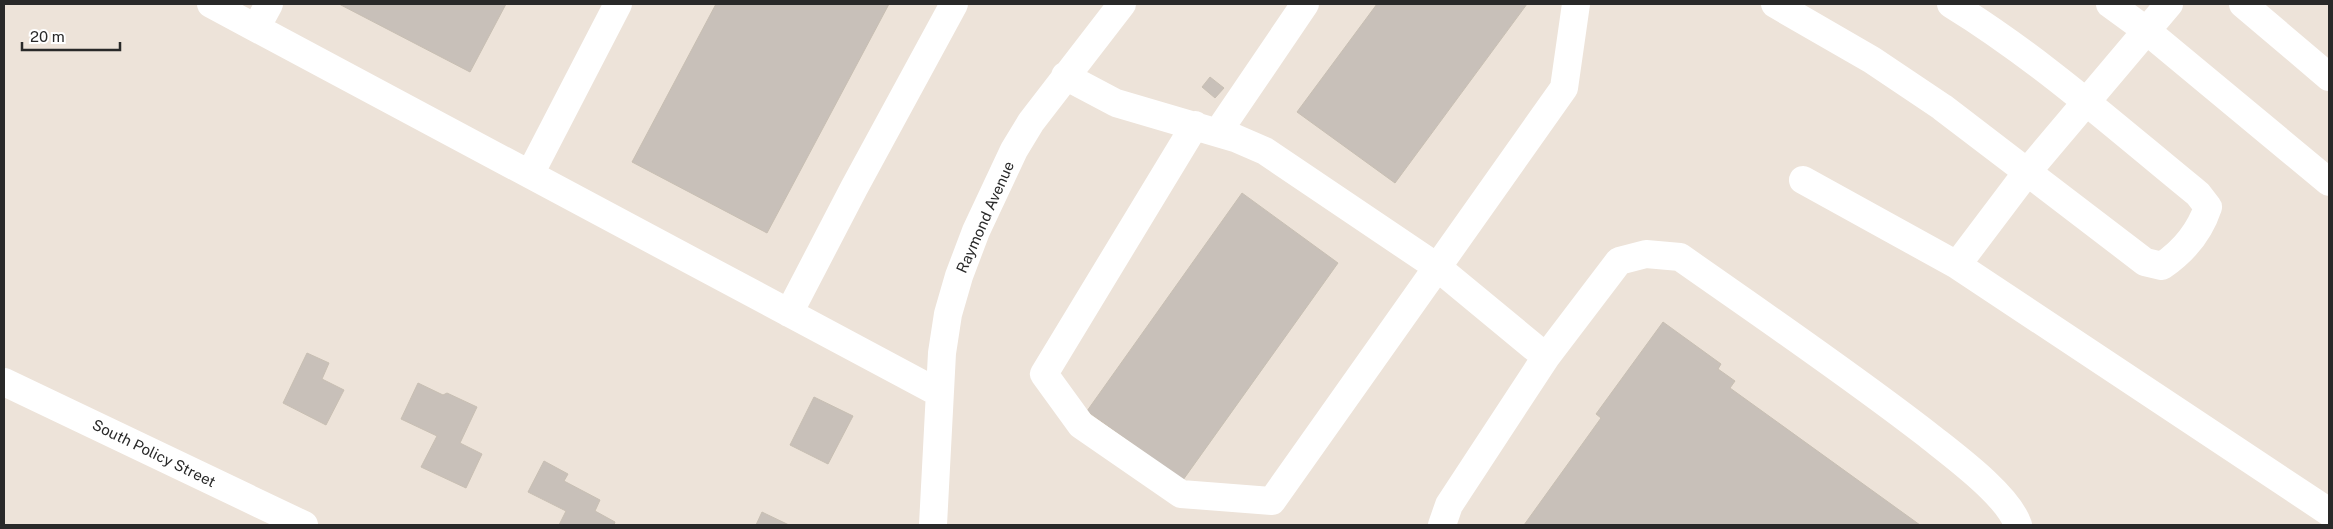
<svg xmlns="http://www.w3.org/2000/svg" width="2333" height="529" font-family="'Public Sans',sans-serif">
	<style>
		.building { fill: #c8c0b9; stroke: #c8bfb3 }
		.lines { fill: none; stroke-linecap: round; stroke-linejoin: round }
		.minor { stroke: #fff; stroke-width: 28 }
		.labels { text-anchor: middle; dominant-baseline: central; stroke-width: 4; stroke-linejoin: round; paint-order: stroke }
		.street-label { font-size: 15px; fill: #292929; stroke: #fff }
	</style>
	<rect width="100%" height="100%" fill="#ede3d9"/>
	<path class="building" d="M 339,4 L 506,4 L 470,72 Z
		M 716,4 L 889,4 L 767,233 L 632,162 Z
		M 1377,4 L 1527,4 L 1395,183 L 1297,112 Z
		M 1210,77 L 1224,88 L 1215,98 L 1202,87 Z
		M 1242,193 L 1338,263 L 1183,480 L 1087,411 Z
		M 1663,322 L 1721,364 L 1718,369 L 1735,381 L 1730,388 L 1920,525 L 1524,525 L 1601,418 L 1596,414 Z
		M 307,353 L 329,363 L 322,379 L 344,390 L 326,425 L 283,403 Z
		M 418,383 L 443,395 L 447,393 L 477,407 L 460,443 L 482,454 L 466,488 L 421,467 L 437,436 L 401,419 Z
		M 814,397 L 853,416 L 828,464 L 790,445 Z
		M 544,461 L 568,474 L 564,481 L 600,500 L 595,511 L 615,522 L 614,525 L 559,525 L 566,511 L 528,492 Z
		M 762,512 L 766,514 L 789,525 L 756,525 Z"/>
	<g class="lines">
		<path class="minor" d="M 211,4 L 939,393
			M 1775,4 L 1872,60 L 1942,107 L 2145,262 L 2162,266 C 2184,251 2200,231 2208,207 L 2198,194 C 2118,129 2039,58 1951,4
			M 2110,4 L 2147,31 L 2329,182
			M 2243,4 L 2329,77
			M 256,28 L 269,4
			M 1065,76 L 1116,103 L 1235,138 L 1265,151 L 1437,267 L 1546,357
			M 1195,125 L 1044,374 L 1081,425 L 1181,494 L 1272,501 L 1564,88 L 1576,4
			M 1218,132 L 1305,4
			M 530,174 L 618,4
			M 1803,180 L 1957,265 L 2329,512
			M 1957,265 L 2028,171 L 2169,4
			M 789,313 L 854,188 L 954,4
			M 4,382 L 304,525
			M 933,525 L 942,353 L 948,314 L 959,276 L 976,231 L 1014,150 L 1031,122 L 1122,4
			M 1442,525 L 1449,505 L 1546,357 L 1619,261 L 1646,254 L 1680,257 C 1764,316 1848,373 1928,435 C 1953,455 2008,495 2018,525"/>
	</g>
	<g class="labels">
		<g class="street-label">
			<text transform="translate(985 217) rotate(-66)">Raymond Avenue</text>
			<text transform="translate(154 453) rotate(26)">South Policy Street</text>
		</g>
	</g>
	<rect width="2333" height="529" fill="none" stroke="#292929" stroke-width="10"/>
	<path d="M22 42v8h98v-8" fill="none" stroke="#292929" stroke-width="2.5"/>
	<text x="30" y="42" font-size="15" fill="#292929" stroke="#ffffff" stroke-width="4" paint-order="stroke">20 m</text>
</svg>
